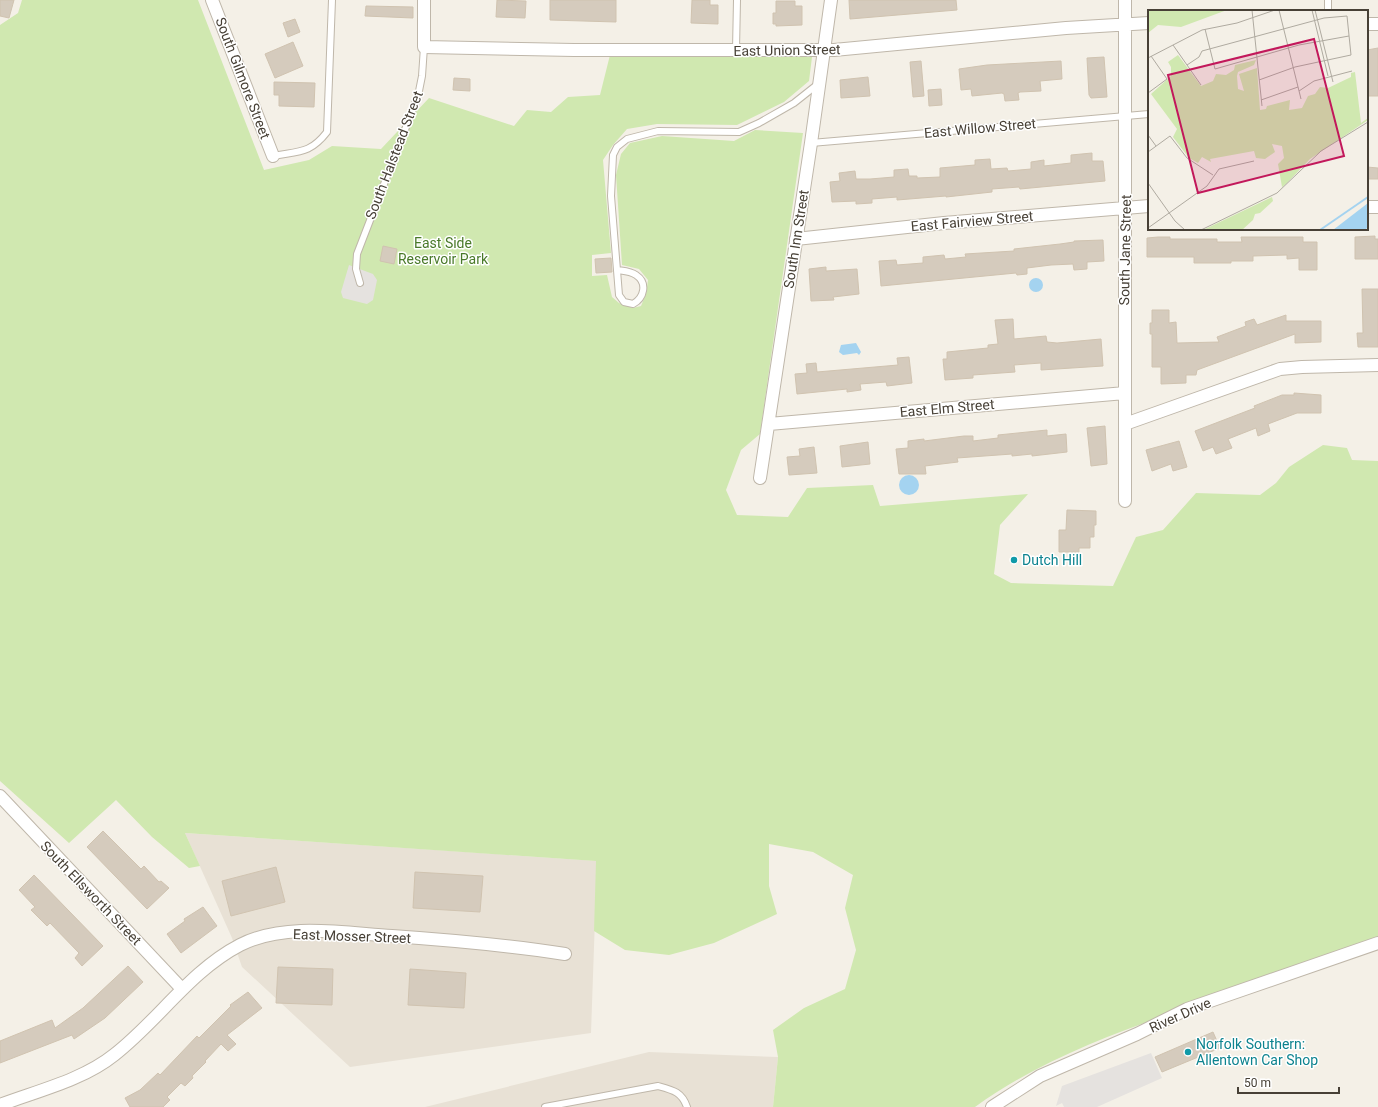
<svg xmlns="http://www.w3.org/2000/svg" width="1378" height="1107" font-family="Roboto,sans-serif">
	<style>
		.residential { fill: #e8e1d5 }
		.green { fill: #d0e8b0 }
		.parking { fill: #e5e2df }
		.water { fill: #a4d3f0 }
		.building { fill: #d5cbbd; stroke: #d0c3b0 }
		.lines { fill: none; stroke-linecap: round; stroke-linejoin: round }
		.service-casing { stroke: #bfb7aa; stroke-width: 8 }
		.minor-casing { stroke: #bfb7aa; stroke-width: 14 }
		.service { stroke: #fff; stroke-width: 6 }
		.minor { stroke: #fff; stroke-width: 12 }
		.culture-dot { fill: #0f9aa8; stroke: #fff; stroke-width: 1.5 }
		.labels { text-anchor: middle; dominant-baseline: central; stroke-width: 3; stroke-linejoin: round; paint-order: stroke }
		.street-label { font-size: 14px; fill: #474036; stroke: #fff }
		.park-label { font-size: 14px; fill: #497929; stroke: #fff }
		.culture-label { font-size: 14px; fill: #0d838f; stroke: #fff; text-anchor: start }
		.inset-river { fill: none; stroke: #a4d3f0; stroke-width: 2 }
		.inset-road { fill: none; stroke: #afaaa0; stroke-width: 1 }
		.view { fill: #c2185b; fill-opacity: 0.15; stroke: #c2185b; stroke-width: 2 }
		.inset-edge { fill: none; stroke: #474036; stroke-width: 2 }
	</style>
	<rect width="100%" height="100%" fill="#f4f0e7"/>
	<path class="residential" d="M 185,833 L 597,861 L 591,1033 L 350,1067 L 242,967 L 232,938 Z
		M 649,1052 L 778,1057 L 773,1107 L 425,1107 Z"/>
	<path class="green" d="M 22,0 L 198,0 L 264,170 L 309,160 L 332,146 L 381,149 L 429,98 L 514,126 L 527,110 L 551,112 L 568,97 L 600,95 L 610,55 L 812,57 L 809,81 L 784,102 L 737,125 L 657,124 L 627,129 L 613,145 L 603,160 L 611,253 L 592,255 L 592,276 L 607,275 L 612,297 L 619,303 L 633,308 L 641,306 L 646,294 L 648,280 L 639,269 L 622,265 L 616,175 L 621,154 L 630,143 L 662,136 L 734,141 L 755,130 L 803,133 L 760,434 L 741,450 L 726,490 L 737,515 L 788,517 L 807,488 L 873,485 L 880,506 L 1028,494 L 1000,525 L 994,574 L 1011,583 L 1113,586 L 1136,537 L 1163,530 L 1196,493 L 1260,495 L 1276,483 L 1289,467 L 1323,445 L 1347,448 L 1352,460 L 1378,461 L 1378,945 C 1323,963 1269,981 1214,999 C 1131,1027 1047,1055 975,1107 L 773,1107 L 778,1057 L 773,1030 L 804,1008 L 845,989 L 856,950 L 845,908 L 853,875 L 813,852 L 769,844 L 769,886 L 777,914 L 714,943 L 669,955 L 625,950 L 594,931 L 596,861 L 185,833 L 200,866 L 189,868 L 152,837 L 116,800 L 69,843 L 0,781 L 0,25 L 18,13 Z"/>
	<path class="parking" d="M 349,265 L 373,274 L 377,280 L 373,300 L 367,304 L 343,298 L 341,292 Z
		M 1151,1053 L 1162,1078 L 1097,1107 L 1064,1107 L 1062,1103 L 1056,1106 L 1062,1086 Z"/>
	<path class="water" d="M1029 285a7 7 0 1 1 14 0a7 7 0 1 1-14 0Z
		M 856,343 L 861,352 L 859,355 L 857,353 L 843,355 L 839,352 L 841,345 Z
		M899 485a10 10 0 1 1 20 0a10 10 0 1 1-20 0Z"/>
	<path class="building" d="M 0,0 L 14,0 L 9,18 L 0,16 Z
		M 497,0 L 526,1 L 525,18 L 496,17 Z
		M 550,0 L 616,0 L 616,22 L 550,20 Z
		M 692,0 L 710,0 L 710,5 L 718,5 L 718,24 L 691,23 Z
		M 849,0 L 956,0 L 957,10 L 850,19 Z
		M 776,1 L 795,1 L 795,6 L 802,6 L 802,25 L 776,26 L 776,24 L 773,24 L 773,13 L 776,13 Z
		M 366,6 L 413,7 L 413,18 L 365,16 Z
		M 295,19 L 300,32 L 288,37 L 283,23 Z
		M 293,42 L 303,66 L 275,78 L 265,54 Z
		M 1378,48 L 1378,96 L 1367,96 L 1367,50 Z
		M 1104,57 L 1107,97 L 1091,98 L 1089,95 L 1087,58 Z
		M 921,61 L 924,96 L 913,97 L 910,62 Z
		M 1061,61 L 1062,79 L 1040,81 L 1041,91 L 1020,92 L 1018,93 L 1019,100 L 1005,101 L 1004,94 L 1002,93 L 972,96 L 971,89 L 961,90 L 959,69 L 987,65 Z
		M 868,77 L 870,96 L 841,98 L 840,80 Z
		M 454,78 L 470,79 L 470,91 L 453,90 Z
		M 274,82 L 315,83 L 314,107 L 279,106 L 279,95 L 274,95 Z
		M 941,89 L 942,105 L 929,106 L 928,90 Z
		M 1092,153 L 1092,161 L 1103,161 L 1105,181 L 1020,189 L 1019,187 L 992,189 L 992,192 L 946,197 L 946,196 L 897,200 L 897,197 L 872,199 L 872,203 L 856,204 L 856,201 L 832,202 L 830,182 L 840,181 L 839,173 L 855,171 L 856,179 L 870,179 L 894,177 L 894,170 L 908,169 L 909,176 L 917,176 L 917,178 L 940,177 L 940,168 L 975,165 L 975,160 L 990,159 L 991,169 L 1007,168 L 1008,171 L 1031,169 L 1031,162 L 1044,160 L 1044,166 L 1071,163 L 1071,155 Z
		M 1367,167 L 1378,168 L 1378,179 L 1367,179 Z
		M 1375,236 L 1375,239 L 1378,239 L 1378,259 L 1355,259 L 1355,237 Z
		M 1158,237 L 1170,237 L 1170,239 L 1217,239 L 1217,242 L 1242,242 L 1241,237 L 1303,237 L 1303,242 L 1317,242 L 1317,270 L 1299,270 L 1299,258 L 1287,259 L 1287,255 L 1253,256 L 1253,261 L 1231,261 L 1231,263 L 1194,263 L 1194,257 L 1147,257 L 1147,238 Z
		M 1103,240 L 1104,261 L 1087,262 L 1087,269 L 1074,270 L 1073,264 L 1051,265 L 1027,268 L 1027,274 L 1017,275 L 1016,273 L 881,286 L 879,261 L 896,260 L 897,265 L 923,263 L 923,257 L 944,255 L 945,259 L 966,257 L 965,254 L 1014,251 L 1014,249 L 1060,244 L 1074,242 L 1074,241 Z
		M 383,246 L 397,249 L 394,264 L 380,261 Z
		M 611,258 L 612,272 L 596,273 L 595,259 Z
		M 826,267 L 826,271 L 857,269 L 859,294 L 833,297 L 834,300 L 811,301 L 809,269 Z
		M 1362,289 L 1378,289 L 1378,347 L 1358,347 L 1357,333 L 1363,333 Z
		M 1152,310 L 1169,310 L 1169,323 L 1176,322 L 1177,343 L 1219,342 L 1217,337 L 1246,326 L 1245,322 L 1254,319 L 1257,325 L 1286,315 L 1286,321 L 1321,321 L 1321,342 L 1295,343 L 1295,334 L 1197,370 L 1196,375 L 1186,375 L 1186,383 L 1161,384 L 1161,367 L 1152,367 L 1152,334 L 1150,334 L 1150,323 L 1152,323 Z
		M 1013,319 L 1014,339 L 1046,336 L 1047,342 L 1057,343 L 1101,339 L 1103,366 L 1041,370 L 1041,363 L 1014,365 L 1015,372 L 973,375 L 973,378 L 945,380 L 943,359 L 947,359 L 947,352 L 988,348 L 988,345 L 998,344 L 995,320 Z
		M 909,357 L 912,383 L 887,386 L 886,382 L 860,384 L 861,390 L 847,392 L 847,389 L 797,394 L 795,374 L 807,373 L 806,364 L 816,363 L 817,372 L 898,365 L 897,358 Z
		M 1294,393 L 1321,395 L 1321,413 L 1297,413 L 1268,424 L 1270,431 L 1258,436 L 1256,428 L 1228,439 L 1232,448 L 1216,454 L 1213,447 L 1203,451 L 1195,431 L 1255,408 L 1254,406 L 1282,395 L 1294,395 Z
		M 1105,426 L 1107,464 L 1091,466 L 1087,428 Z
		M 1047,430 L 1047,436 L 1066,434 L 1067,452 L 1032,456 L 1032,454 L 1012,456 L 1012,454 L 957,458 L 958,462 L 925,466 L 926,474 L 899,474 L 896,449 L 908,448 L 908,441 L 924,439 L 924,441 L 964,436 L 973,436 L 973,441 L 998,438 L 998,435 Z
		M 1179,441 L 1187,467 L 1173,471 L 1171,464 L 1152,471 L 1146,450 Z
		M 868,442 L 870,464 L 842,467 L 840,446 Z
		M 814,447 L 817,473 L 789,475 L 787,457 L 800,456 L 799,449 Z
		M 1067,510 L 1096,511 L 1096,525 L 1094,525 L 1094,537 L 1090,537 L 1090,548 L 1079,548 L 1079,552 L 1059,552 L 1059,530 L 1066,530 Z
		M 103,831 L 141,869 L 144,866 L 159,882 L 161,881 L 169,888 L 147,909 L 87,847 Z
		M 276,867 L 285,902 L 231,916 L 222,881 Z
		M 415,872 L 483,876 L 480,912 L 413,908 Z
		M 34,875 L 103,946 L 82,966 L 75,958 L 79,953 L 50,923 L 47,926 L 31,910 L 35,907 L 19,890 Z
		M 203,907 L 217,926 L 181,953 L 167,934 L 185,921 L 184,919 Z
		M 128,966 L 143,982 L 105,1018 L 74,1039 L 72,1035 L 0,1063 L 0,1041 L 52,1020 L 55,1028 L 83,1008 Z
		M 278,967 L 333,969 L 332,1005 L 276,1003 Z
		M 410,969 L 466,973 L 464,1008 L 408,1005 Z
		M 248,992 L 262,1008 L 227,1035 L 236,1044 L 228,1051 L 221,1044 L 205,1061 L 206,1062 L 192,1076 L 193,1078 L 185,1086 L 181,1083 L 167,1097 L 170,1100 L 163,1107 L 130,1107 L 125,1098 L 140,1090 L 158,1073 L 160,1075 L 197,1036 L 199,1038 L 231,1006 L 230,1005 Z
		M 1213,1032 L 1220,1048 L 1162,1072 L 1155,1057 Z"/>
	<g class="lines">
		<defs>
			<path id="service" d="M 1328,0 L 1328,11
				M 736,50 L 737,0
				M 811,143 L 1149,114
				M 273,156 C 299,151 310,154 327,132 L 332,0
				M 617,270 C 623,271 630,271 636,275 C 648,283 644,298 633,304 L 624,302 L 619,295 L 611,196 L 613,155 L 617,147 L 627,139 L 658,131 L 739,132 L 759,123 L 794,103 L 818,84
				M 360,283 L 356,269 L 357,254 L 418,96 L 422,76 L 424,47
				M 545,1107 L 658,1086 C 673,1090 682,1092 687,1107"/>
			<path id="minor" d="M 212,0 L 273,156
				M 424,0 L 424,47 L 574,50 L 834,50 L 1066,28 L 1149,23
				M 1367,24 L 1378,24
				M 1367,207 L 1378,207
				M 796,239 L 944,223 L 1149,206
				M 769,424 L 1125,393
				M 1125,424 L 1280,369 L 1302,367 L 1378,365
				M 760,478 L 811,143 L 831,0
				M 1125,501 L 1125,0
				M 0,796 L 182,989
				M 0,1105 C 37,1091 83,1080 114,1055 C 158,1021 190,971 240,945 C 285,922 344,933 392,936 C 450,940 507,945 565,954
				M 992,1107 L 1040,1076 L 1137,1034 L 1187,1009 L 1378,943"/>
		</defs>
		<use href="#service" class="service-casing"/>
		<use href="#minor" class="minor-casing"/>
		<use href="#service" class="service"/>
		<use href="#minor" class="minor"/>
	</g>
	<g class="culture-dot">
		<circle cx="1014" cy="560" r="4"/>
		<circle cx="1188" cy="1052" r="4"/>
	</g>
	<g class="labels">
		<g class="street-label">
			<text transform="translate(787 50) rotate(-1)">East Union Street</text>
			<text transform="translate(243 78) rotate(69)">South Gilmore Street</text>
			<text transform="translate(980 128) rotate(-5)">East Willow Street</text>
			<text transform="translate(394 155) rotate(-69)">South Halstead Street</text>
			<text transform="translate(972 221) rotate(-5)">East Fairview Street</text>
			<text transform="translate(796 239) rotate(-81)">South Inn Street</text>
			<text transform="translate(1125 250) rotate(-89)">South Jane Street</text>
			<text transform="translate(947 408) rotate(-5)">East Elm Street</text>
			<text transform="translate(91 893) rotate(46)">South Ellsworth Street</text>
			<text transform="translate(352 936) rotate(2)">East Mosser Street</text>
			<text transform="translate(1180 1015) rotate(-24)">River Drive</text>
		</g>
		<g class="park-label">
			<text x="443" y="243">East Side<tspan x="443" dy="16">Reservoir Park</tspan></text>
		</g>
		<g class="culture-label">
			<text x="1022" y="560">Dutch Hill</text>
			<text x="1196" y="1044">Norfolk Southern:<tspan x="1196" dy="16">Allentown Car Shop</tspan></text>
		</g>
	</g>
	<g transform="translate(1148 10)">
		<rect width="220" height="220" fill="#f4f0e7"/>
		<path d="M 0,0 L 79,0 L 33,17 L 10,15 L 0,23 ZM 30,45 L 53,76 L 65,71 L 68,64 L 78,65 L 86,60 L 87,55 L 108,50 L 106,55 L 90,62 L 89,66 L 90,79 L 96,81 L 91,64 L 109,58 L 112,100 L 118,99 L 119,96 L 142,90 L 141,100 L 154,98 L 160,86 L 167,84 L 172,77 L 180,78 L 203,67 L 203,63 L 207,62 L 213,113 L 220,108 L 220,110 L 162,149 L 139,173 L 127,183 L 134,177 L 130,154 L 136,148 L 134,136 L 124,134 L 127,142 L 117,149 L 108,148 L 106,141 L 62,149 L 63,152 L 54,147 L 50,153 L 41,148 L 25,127 L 29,119 L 3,84 L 23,66 L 23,57 L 20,52 ZM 124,187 L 125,191 L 112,203 L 107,204 L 105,210 L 94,220 L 55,220 Z" fill="#d0e8b0"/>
		<path d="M 220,193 L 220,217 L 217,220 L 185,220 Z" fill="#a4d3f0"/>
		<path class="inset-river" d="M 172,220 L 220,187"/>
		<path class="inset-road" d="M 104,0 L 114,96M 131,0 L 153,89M 164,0 L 180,66M 167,0 L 185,72M 57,19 L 67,59 L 151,35 L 201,26M 25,35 L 53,75M 0,48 L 54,20 L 89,13 L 127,0M 39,55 L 51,47 L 54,41 L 176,8 L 199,6 L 203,45 L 147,57 L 111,70M 151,81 L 166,71 L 204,61M 0,83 L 19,69 L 3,46M 113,90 L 150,77M 0,125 L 8,136M 0,142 L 22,126 L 39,148 L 65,165M 0,173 L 27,211 L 37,220M 0,218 L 59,176 L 71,159 L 106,151M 53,220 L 129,183 L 173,141 L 220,112"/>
		<path class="view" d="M 166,29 L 196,146 L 50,183 L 20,65 Z"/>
		<rect width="220" height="220" class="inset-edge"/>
	</g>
	<path d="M1238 1087v6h101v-6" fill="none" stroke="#474036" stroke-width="2"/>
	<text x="1244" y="1087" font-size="12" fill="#474036" stroke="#ffffff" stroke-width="3" paint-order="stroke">50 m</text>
</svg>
